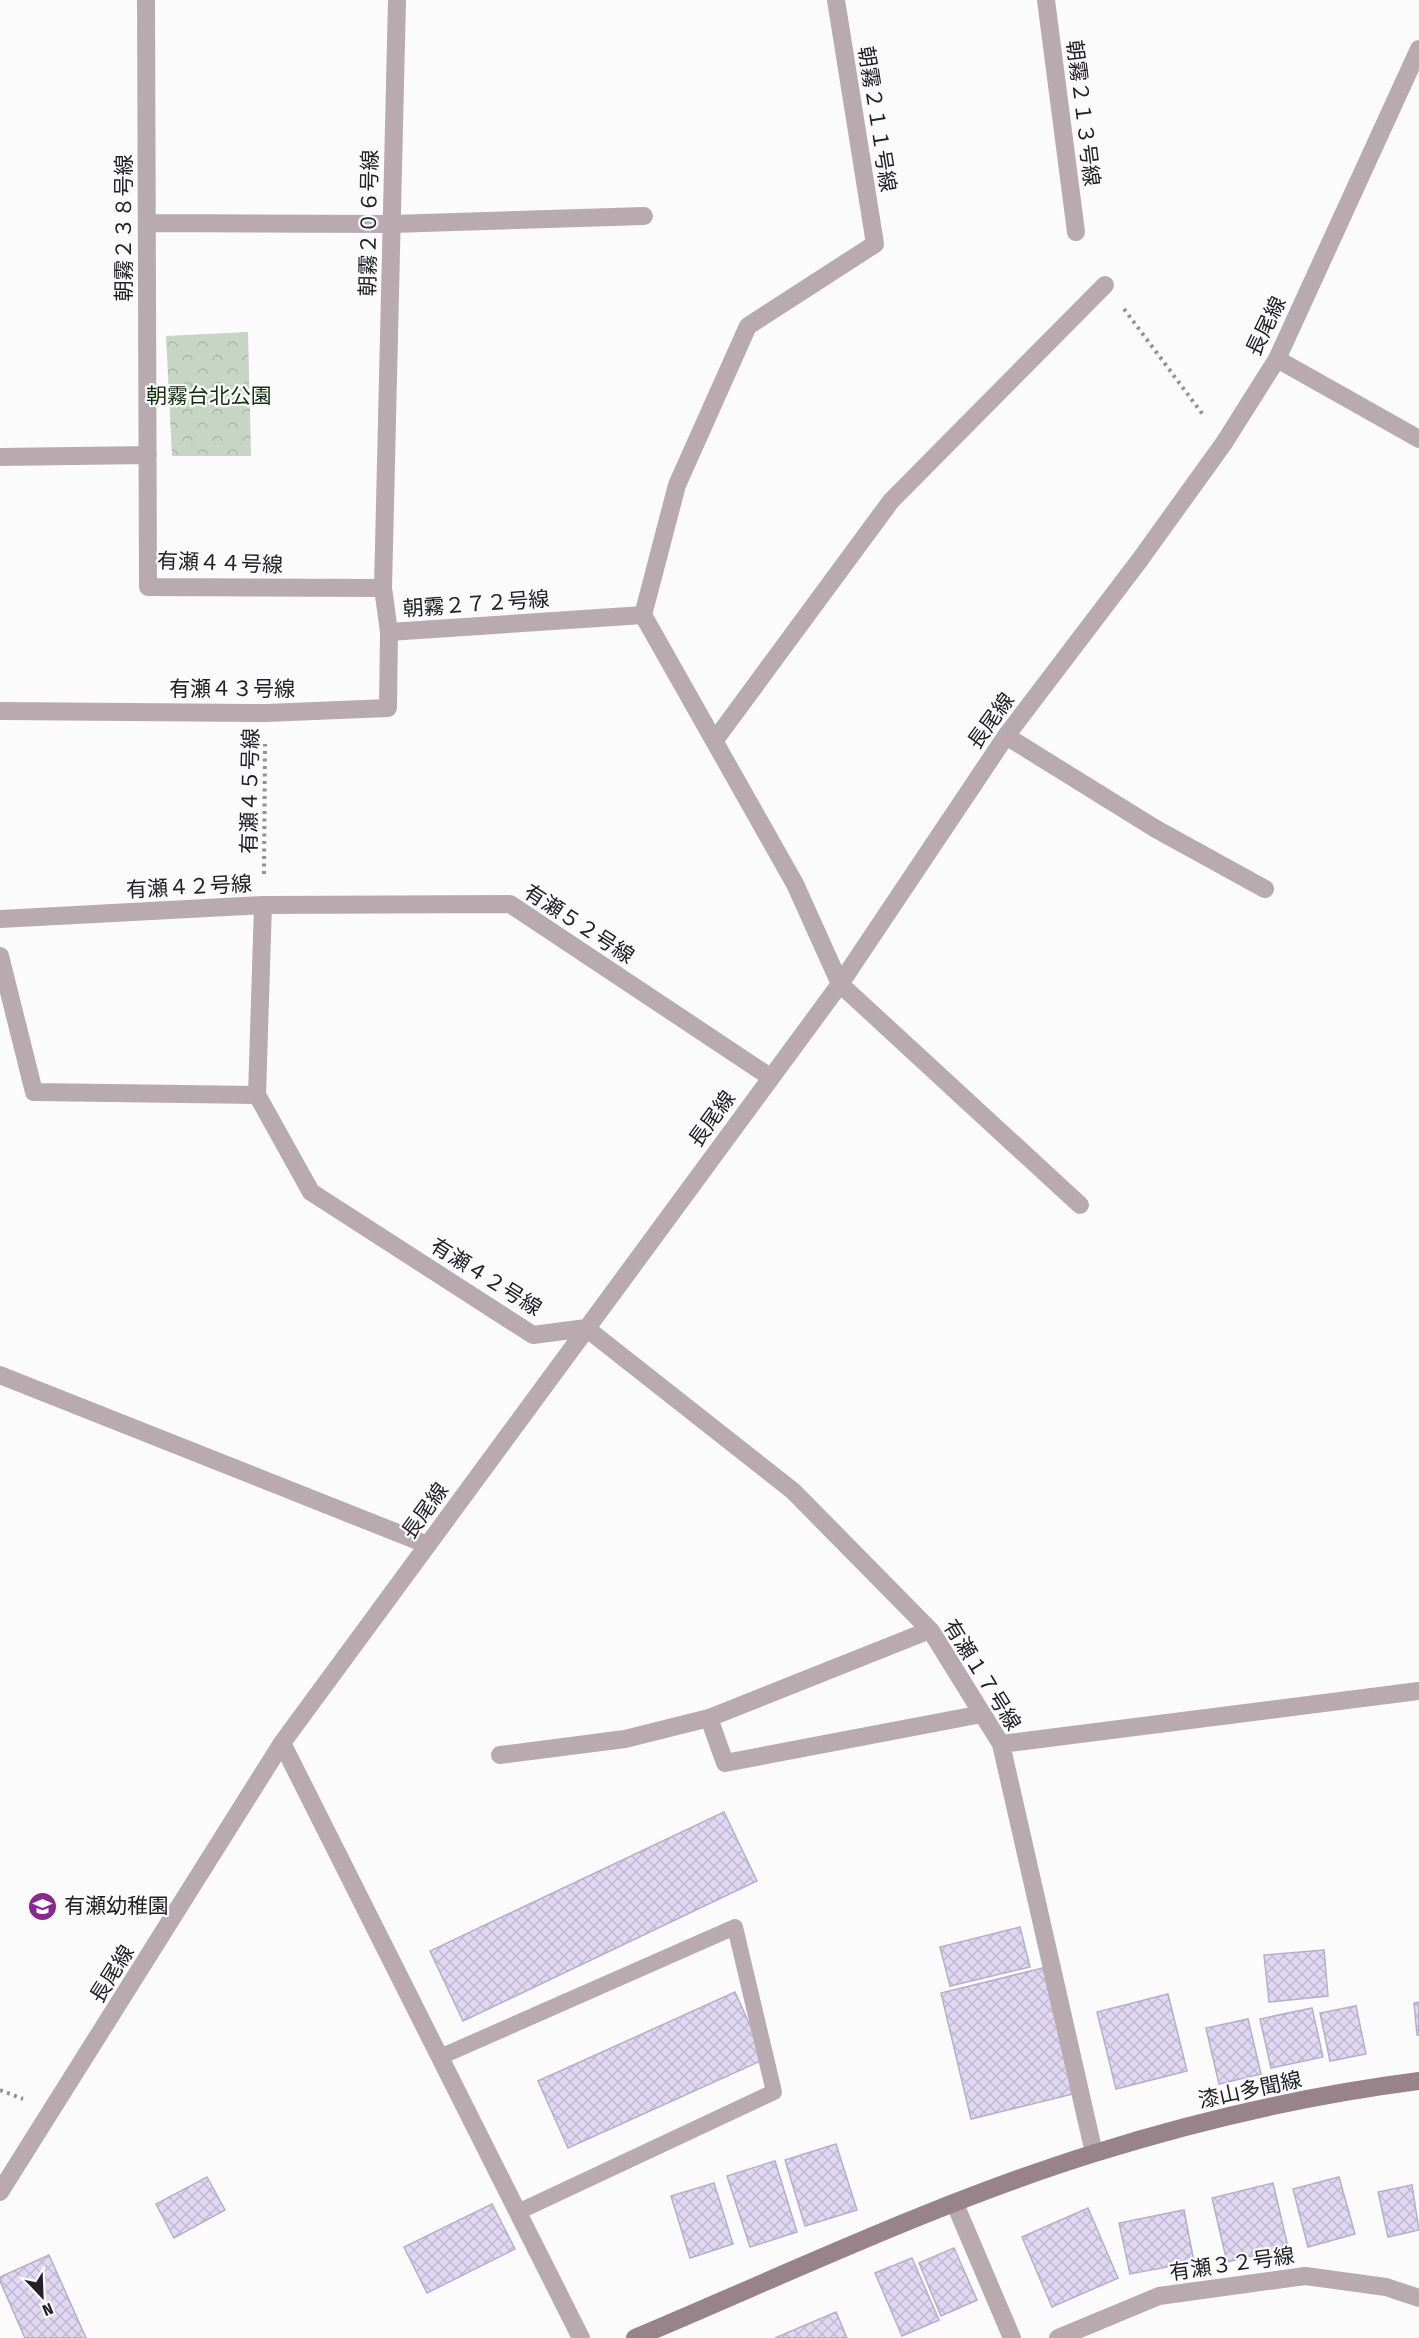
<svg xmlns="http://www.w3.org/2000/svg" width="1419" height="2338" font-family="'Fira Sans Condensed','Noto Sans JP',sans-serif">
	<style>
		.park { fill: url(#park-crowns) }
		.building { fill: url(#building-cross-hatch); stroke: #b7aeca; stroke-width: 1.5 }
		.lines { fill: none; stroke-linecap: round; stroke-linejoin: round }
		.path { stroke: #949297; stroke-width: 4; stroke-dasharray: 3 4.5; stroke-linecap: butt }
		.lane { stroke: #b9aaaf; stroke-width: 16 }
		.street { stroke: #b9aaaf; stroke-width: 18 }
		.secondary { stroke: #98838a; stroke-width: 18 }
		.labels { text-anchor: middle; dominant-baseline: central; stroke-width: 4.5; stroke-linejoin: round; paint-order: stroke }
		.street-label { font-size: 21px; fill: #23202a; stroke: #fbfbfb }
		.park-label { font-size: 21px; fill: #12310e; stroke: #fbfbfb }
		.poi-label { font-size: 21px; fill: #23202a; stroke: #fbfbfb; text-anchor: start }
	</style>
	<defs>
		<pattern id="park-crowns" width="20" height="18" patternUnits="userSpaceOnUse" patternTransform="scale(1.5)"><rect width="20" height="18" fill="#c7d6c4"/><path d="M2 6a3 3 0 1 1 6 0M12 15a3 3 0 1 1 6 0" fill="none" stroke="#abb7a9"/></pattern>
		<pattern id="building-cross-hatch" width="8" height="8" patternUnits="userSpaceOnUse" patternTransform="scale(1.5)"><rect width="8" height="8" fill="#e0d7f3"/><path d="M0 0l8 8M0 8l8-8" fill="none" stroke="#c0b8d0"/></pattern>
	</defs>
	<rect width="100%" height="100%" fill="#fbfbfb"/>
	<path class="park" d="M 248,332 L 251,456 L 172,456 L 166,336 Z"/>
	<path class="building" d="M 724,1812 L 757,1881 L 463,2021 L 430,1951 Z
		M 1020,1927 L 1030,1967 L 950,1986 L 940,1947 Z
		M 1324,1950 L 1328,1996 L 1269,2002 L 1264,1955 Z
		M 1043,1968 L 1073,2094 L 971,2119 L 941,1993 Z
		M 735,1992 L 765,2059 L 568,2148 L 538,2081 Z
		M 1168,1994 L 1187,2071 L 1116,2089 L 1097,2012 Z
		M 1419,2002 L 1419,2035 L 1417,2035 L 1414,2003 Z
		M 1356,2006 L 1366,2054 L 1330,2061 L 1320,2013 Z
		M 1312,2008 L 1323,2057 L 1271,2068 L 1260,2019 Z
		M 1248,2019 L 1261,2074 L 1219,2084 L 1206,2028 Z
		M 836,2144 L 857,2210 L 805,2226 L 785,2160 Z
		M 775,2161 L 797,2232 L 750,2247 L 727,2176 Z
		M 207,2177 L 225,2210 L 174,2238 L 156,2204 Z
		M 1339,2177 L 1355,2234 L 1308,2247 L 1293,2189 Z
		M 714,2183 L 733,2244 L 690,2258 L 671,2196 Z
		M 1273,2183 L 1288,2247 L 1227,2262 L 1212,2198 Z
		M 1412,2185 L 1419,2230 L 1388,2237 L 1378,2192 Z
		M 492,2204 L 515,2249 L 427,2293 L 404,2247 Z
		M 1088,2208 L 1118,2278 L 1052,2307 L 1022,2237 Z
		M 1184,2210 L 1194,2262 L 1130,2274 L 1119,2223 Z
		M 954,2248 L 977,2300 L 941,2316 L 919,2263 Z
		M 49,2255 L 86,2338 L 25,2338 L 0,2281 L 0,2277 Z
		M 912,2258 L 939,2320 L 902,2336 L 875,2273 Z
		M 836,2312 L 847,2338 L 775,2338 Z"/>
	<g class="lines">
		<path class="path" d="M 1124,309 L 1204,416
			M 264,874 L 265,744
			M 0,2090 L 23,2099"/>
		<path class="lane" d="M 440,2057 L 735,1927 L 774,2092 L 518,2212"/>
		<path class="street" d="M 146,0 L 148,587 L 383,588
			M 397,0 L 383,588 L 389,632 L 643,615
			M 836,0 L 875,244 L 748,326 L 677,485 L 643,615 L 795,884 L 840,984 L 1080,1205
			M 1046,0 L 1076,232
			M 147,223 L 392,224 L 644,216
			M 1277,359 L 1419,439
			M 0,457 L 148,455
			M 0,711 L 266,713 L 388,708 L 389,632
			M 1006,736 L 1156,829 L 1265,889
			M 715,740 L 891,501 L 1105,285
			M 263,905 L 510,904 L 770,1077
			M 0,919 L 263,905 L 257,1095 L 311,1192 L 533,1335 L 586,1328 L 793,1491 L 931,1631 L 1001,1744 L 1094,2153
			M 0,956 L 34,1092 L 257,1095
			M 0,1375 L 428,1545
			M 709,1718 L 725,1763 L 982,1714
			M 282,1743 L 581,2338
			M 1001,1744 L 1419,1691
			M 500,1755 L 625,1739 L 709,1718 L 930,1630
			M 0,2192 L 282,1743 L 840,984 L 1006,736 L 1139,561 L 1224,443 L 1277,359 L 1419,49
			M 955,2204 L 1012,2338
			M 1058,2338 L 1159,2296 L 1305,2276 L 1386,2287 L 1419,2298"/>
		<path class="secondary" d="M 635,2338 C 787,2274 938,2202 1095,2153 C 1200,2120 1310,2095 1419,2081"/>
	</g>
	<defs>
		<symbol id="school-disc" viewBox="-11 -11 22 22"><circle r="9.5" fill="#892890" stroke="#fbfbfb"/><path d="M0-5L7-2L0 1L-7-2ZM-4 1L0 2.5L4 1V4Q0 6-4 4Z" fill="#fff"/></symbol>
	</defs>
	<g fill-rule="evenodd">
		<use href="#school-disc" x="26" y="1890" width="33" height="33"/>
	</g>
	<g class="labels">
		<g class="street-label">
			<text transform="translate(1083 113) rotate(83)">朝霧２１３号線</text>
			<text transform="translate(877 119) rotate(81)">朝霧２１１号線</text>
			<text transform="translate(369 223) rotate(-89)">朝霧２０６号線</text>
			<text transform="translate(124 228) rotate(-90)">朝霧２３８号線</text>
			<text transform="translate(1266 326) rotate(-64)">長尾線</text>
			<text transform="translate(220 563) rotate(2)">有瀬４４号線</text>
			<text transform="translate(476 604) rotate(-4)">朝霧２７２号線</text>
			<text x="232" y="689">有瀬４３号線</text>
			<text transform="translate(991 721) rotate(-54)">長尾線</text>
			<text transform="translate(250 791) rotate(-89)">有瀬４５号線</text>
			<text transform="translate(189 887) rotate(-3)">有瀬４２号線</text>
			<text transform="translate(579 924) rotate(33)">有瀬５２号線</text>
			<text transform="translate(712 1119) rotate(-54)">長尾線</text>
			<text transform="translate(486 1277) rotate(32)">有瀬４２号線</text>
			<text transform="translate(425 1511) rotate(-54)">長尾線</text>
			<text transform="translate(982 1675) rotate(58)">有瀬１７号線</text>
			<text transform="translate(112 1974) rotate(-58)">長尾線</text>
			<text transform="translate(1250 2090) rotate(-12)">漆山多聞線</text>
			<text transform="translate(1232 2264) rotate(-8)">有瀬３２号線</text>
		</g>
		<g class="park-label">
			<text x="209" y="396">朝霧台北公園</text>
		</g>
		<g class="poi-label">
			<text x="64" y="1906">有瀬幼稚園</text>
		</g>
	</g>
	<g transform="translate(42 2296) rotate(157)" stroke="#fbfbfb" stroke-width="4.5" paint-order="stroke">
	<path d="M0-4.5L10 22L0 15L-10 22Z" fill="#23202a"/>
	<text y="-9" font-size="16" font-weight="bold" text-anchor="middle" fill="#23202a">N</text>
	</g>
</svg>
